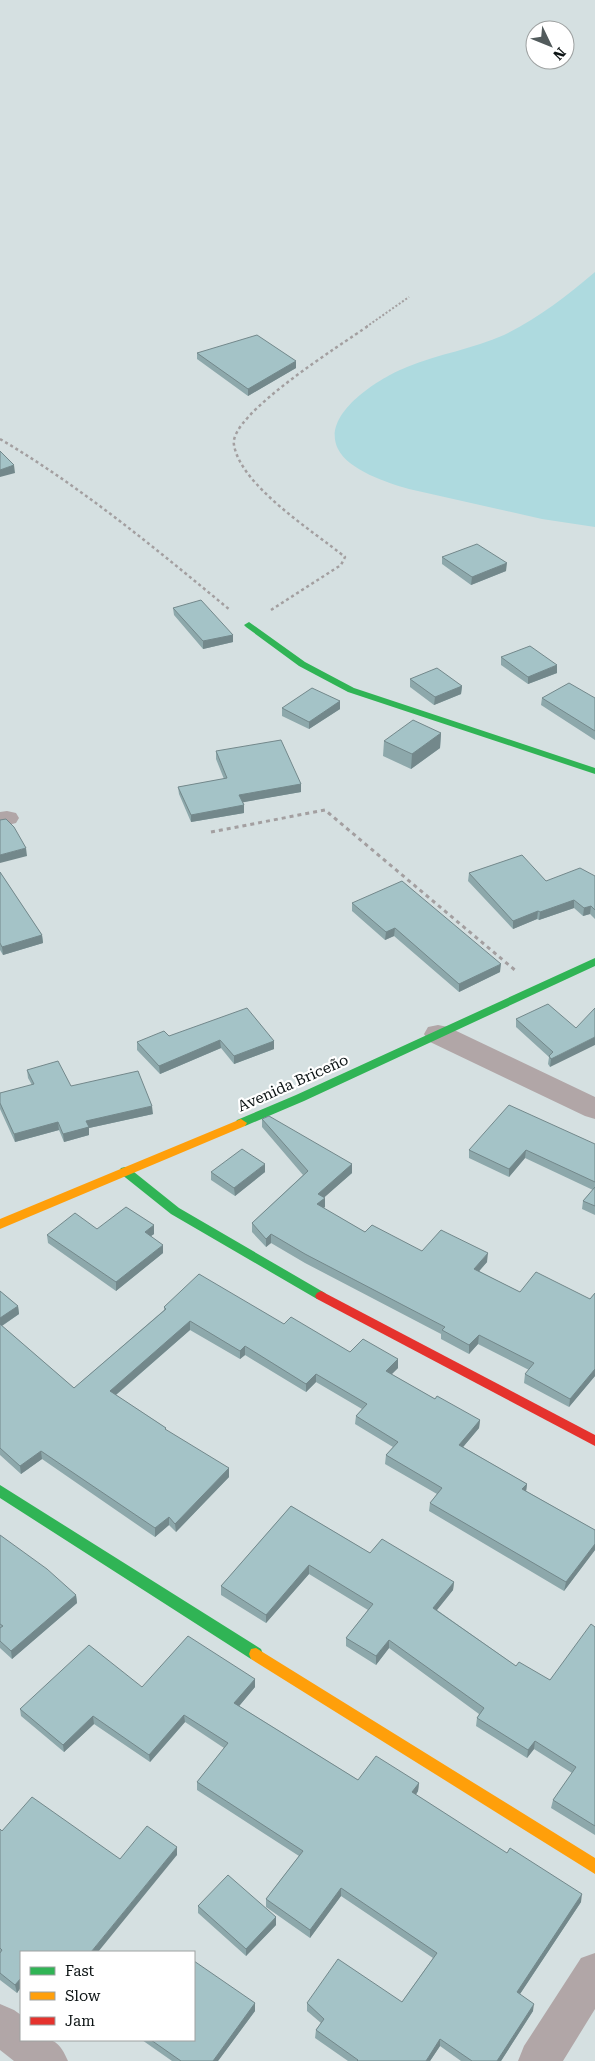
<svg xmlns="http://www.w3.org/2000/svg" width="595" height="2061" font-family="'Roboto Serif',serif">
	<style>
		.green { fill: #aedadf }
		.lines { fill: none; stroke-linecap: round; stroke-linejoin: round }
		.path-far2 { stroke: #a39fa0; stroke-width: 2; stroke-dasharray: 2 2; stroke-linecap: butt }
		.path-far1 { stroke: #a39fa0; stroke-width: 2.5; stroke-dasharray: 3 3; stroke-linecap: butt }
		.path { stroke: #a39fa0; stroke-width: 3; stroke-dasharray: 4 4; stroke-linecap: butt }
		.street { fill: #b1a6a7; fill-rule: evenodd }
		.fast { fill: #30b455; fill-rule: evenodd }
		.slow { fill: #ff9f0a; fill-rule: evenodd }
		.jam { fill: #e5322d; fill-rule: evenodd }
		.wall { fill: #8da8ab }
		.shaded-wall { fill: #73888b }
		.building { fill: #a4c3c7; stroke: #73888b }
		.labels { text-anchor: middle; dominant-baseline: central; stroke-width: 4.5; stroke-linejoin: round; paint-order: stroke }
		.street-label { font-size: 15px; fill: #0c1314; stroke: #fff }
	</style>
	<rect width="100%" height="100%" fill="#d5e0e1"/>
	<path class="green" d="M 595,272 L 595,527 L 542,519 L 409,489 C 388,483 348,470 338,449 C 320,414 381,377 407,367 C 438,354 473,349 504,335 C 537,319 567,296 595,272 Z"/>
	<g class="lines">
		<path class="path-far2" d="M 366,327 L 409,297"/>
		<path class="path-far1" d="M 0,439 C 83,488 156,549 230,610
			M 271,610 L 341,565 L 345,557 C 313,531 241,486 234,445 C 228,415 344,343 368,326"/>
		<path class="path" d="M 211,832 L 325,810 L 516,971"/>
		<path class="street" d="M 7,811 L 16,813 L 19,818 L 16,823 L 0,827 L 0,812 Z
			M 438,1025 L 448,1027 L 595,1097 L 595,1119 L 585,1116 L 428,1041 L 424,1034 L 428,1027 Z
			M 595,1953 L 595,2009 L 563,2061 L 518,2061 L 524,2046 L 581,1958 Z
			M 0,2004 L 14,2010 L 21,2015 L 21,2040 C 48,2040 56,2033 68,2061 L 14,2061 L 0,2050 Z"/>
		<path class="fast" d="M 249,622 L 305,662 L 354,688 L 595,768 L 595,774 L 348,692 L 299,666 L 246,627 L 244,625 Z
			M 595,958 L 595,966 L 304,1101 L 245,1126 L 237,1126 L 235,1123 L 237,1120 L 296,1095 Z
			M 125,1167 L 129,1168 L 179,1208 L 325,1293 L 327,1296 L 325,1299 L 317,1299 L 171,1214 L 121,1174 L 119,1171 L 121,1168 Z
			M 0,1485 L 261,1649 L 263,1654 L 261,1659 L 256,1660 L 251,1659 L 0,1498 Z"/>
		<path class="slow" d="M 241,1119 L 247,1123 L 245,1126 L 0,1229 L 0,1219 Z
			M 256,1648 L 595,1858 L 595,1874 L 251,1659 L 249,1654 L 251,1649 Z"/>
		<path class="jam" d="M 321,1291 L 595,1435 L 595,1446 L 317,1299 L 315,1296 L 317,1293 Z"/>
	</g>
	<path class="wall" d="M 197,353 L 296,368 L 248,396 L 197,359 Z
		M 442,557 L 506,571 L 471,585 L 442,564 Z
		M 173,608 L 233,635 L 233,642 L 203,649 L 174,615 Z
		M 501,657 L 557,673 L 528,684 L 501,665 Z
		M 410,679 L 462,686 L 461,694 L 434,705 L 410,687 Z
		M 542,698 L 595,698 L 595,740 L 541,705 Z
		M 340,701 L 340,709 L 309,729 L 282,716 L 282,708 Z
		M 441,733 L 440,748 L 411,769 L 383,756 L 384,741 Z
		M 216,751 L 301,784 L 301,792 L 243,802 L 244,805 L 244,813 L 191,822 L 179,794 L 178,787 L 224,779 L 216,759 Z
		M 0,872 L 42,935 L 43,943 L 3,955 L 0,950 Z
		M 469,873 L 546,881 L 595,876 L 595,919 L 590,914 L 583,916 L 574,908 L 539,920 L 537,919 L 513,929 L 468,881 Z
		M 352,903 L 500,972 L 459,992 L 394,936 L 385,940 L 352,911 Z
		M 516,1019 L 576,1028 L 550,1067 L 548,1064 L 549,1057 L 516,1027 Z
		M 169,1036 L 274,1041 L 274,1049 L 234,1064 L 221,1048 L 160,1074 L 137,1050 L 137,1042 Z
		M 27,1070 L 71,1086 L 153,1114 L 89,1128 L 89,1135 L 64,1142 L 59,1130 L 15,1142 L 0,1109 L 0,1093 L 32,1085 L 28,1078 Z
		M 262,1119 L 352,1164 L 352,1173 L 324,1197 L 325,1207 L 323,1208 L 365,1232 L 422,1251 L 487,1262 L 479,1271 L 520,1292 L 590,1299 L 595,1293 L 595,1376 L 569,1407 L 524,1383 L 525,1374 L 529,1370 L 478,1344 L 469,1354 L 441,1339 L 441,1334 L 305,1263 L 271,1243 L 266,1247 L 252,1232 L 252,1223 L 303,1175 L 262,1127 Z
		M 595,1144 L 595,1215 L 582,1209 L 583,1201 L 593,1190 L 525,1158 L 509,1177 L 469,1158 L 469,1150 Z
		M 211,1172 L 265,1172 L 235,1196 L 211,1180 Z
		M 154,1225 L 154,1234 L 151,1236 L 163,1253 L 116,1291 L 48,1243 L 47,1235 L 97,1229 Z
		M 0,1291 L 18,1306 L 19,1314 L 2,1326 L 74,1388 L 164,1310 L 164,1307 L 284,1324 L 350,1352 L 398,1359 L 398,1368 L 391,1374 L 435,1399 L 480,1420 L 479,1428 L 463,1447 L 527,1484 L 526,1491 L 595,1530 L 595,1550 L 564,1591 L 429,1511 L 430,1503 L 437,1494 L 385,1464 L 386,1455 L 393,1447 L 355,1424 L 356,1416 L 362,1409 L 316,1382 L 306,1392 L 245,1355 L 240,1359 L 190,1330 L 116,1395 L 166,1428 L 166,1430 L 229,1477 L 176,1532 L 169,1525 L 155,1537 L 42,1459 L 21,1474 L 0,1455 Z
		M 291,1506 L 370,1553 L 454,1582 L 453,1590 L 437,1610 L 516,1666 L 550,1680 L 595,1627 L 595,1835 L 551,1808 L 553,1800 L 572,1773 L 534,1749 L 527,1758 L 476,1726 L 477,1718 L 479,1714 L 389,1648 L 376,1665 L 346,1646 L 346,1638 L 368,1610 L 309,1574 L 266,1623 L 221,1595 L 221,1586 Z
		M 0,1535 L 76,1595 L 77,1603 L 12,1659 L 0,1648 Z
		M 255,1679 L 255,1687 L 239,1706 L 358,1780 L 419,1783 L 418,1791 L 416,1795 L 581,1902 L 520,1994 L 533,2011 L 501,2061 L 461,2061 L 440,2046 L 430,2061 L 348,2061 L 315,2038 L 316,2030 L 321,2023 L 307,2011 L 307,2003 L 402,2002 L 433,1958 L 341,1896 L 310,1938 L 266,1907 L 266,1899 L 299,1856 L 197,1790 L 197,1782 L 224,1748 L 185,1722 L 150,1762 L 94,1724 L 64,1752 L 21,1716 L 20,1709 L 142,1687 Z
		M 0,1829 L 2,1831 L 120,1859 L 177,1855 L 21,1952 L 21,1987 L 17,1993 L 0,1980 Z
		M 198,1906 L 276,1925 L 246,1956 L 198,1913 Z
		M 255,2003 L 255,2011 L 218,2061 L 172,2061 L 142,2040 L 194,2040 Z"/>
	<path class="shaded-wall" d="M 296,361 L 296,368 L 248,396 L 248,389 Z
		M 14,465 L 15,473 L 0,477 L 0,470 Z
		M 507,563 L 506,571 L 471,585 L 472,577 Z
		M 233,635 L 233,642 L 203,649 L 203,641 Z
		M 557,665 L 557,673 L 528,684 L 528,677 Z
		M 462,686 L 461,694 L 434,705 L 435,697 Z
		M 340,701 L 340,709 L 309,729 L 309,722 Z
		M 441,733 L 440,748 L 411,769 L 412,754 Z
		M 301,784 L 301,792 L 239,803 L 239,795 Z
		M 244,805 L 244,813 L 191,822 L 191,815 Z
		M 26,848 L 27,856 L 0,863 L 0,855 Z
		M 574,900 L 574,908 L 539,920 L 540,912 Z
		M 591,906 L 590,914 L 583,916 L 584,908 Z
		M 538,911 L 537,919 L 513,929 L 513,921 Z
		M 395,928 L 394,936 L 385,940 L 386,932 Z
		M 42,935 L 43,943 L 3,955 L 2,947 Z
		M 501,964 L 500,972 L 459,992 L 459,984 Z
		M 595,1037 L 595,1045 L 550,1067 L 551,1059 Z
		M 220,1040 L 221,1048 L 160,1074 L 159,1066 Z
		M 274,1041 L 274,1049 L 234,1064 L 234,1056 Z
		M 152,1106 L 153,1114 L 89,1128 L 89,1135 L 64,1142 L 63,1134 L 86,1121 Z
		M 58,1122 L 59,1130 L 15,1142 L 14,1134 Z
		M 526,1150 L 525,1158 L 509,1177 L 509,1169 Z
		M 265,1164 L 265,1172 L 235,1196 L 234,1188 Z
		M 352,1164 L 352,1173 L 318,1203 L 318,1194 Z
		M 325,1198 L 325,1207 L 317,1213 L 317,1204 Z
		M 154,1225 L 154,1234 L 145,1240 L 145,1232 Z
		M 271,1234 L 271,1243 L 266,1247 L 266,1239 Z
		M 163,1245 L 163,1253 L 116,1291 L 116,1282 Z
		M 488,1253 L 487,1262 L 474,1277 L 474,1269 Z
		M 18,1306 L 19,1314 L 0,1327 L 0,1318 Z
		M 190,1321 L 190,1330 L 111,1399 L 110,1391 Z
		M 479,1335 L 478,1344 L 469,1354 L 469,1345 Z
		M 245,1346 L 245,1355 L 240,1359 L 240,1351 Z
		M 398,1359 L 398,1368 L 386,1380 L 386,1371 Z
		M 595,1369 L 595,1376 L 569,1407 L 570,1399 Z
		M 316,1374 L 316,1382 L 306,1392 L 306,1384 Z
		M 480,1420 L 479,1428 L 458,1453 L 459,1445 Z
		M 41,1451 L 42,1459 L 21,1474 L 20,1466 Z
		M 229,1468 L 229,1477 L 176,1532 L 175,1524 Z
		M 527,1484 L 526,1492 L 522,1489 Z
		M 169,1517 L 169,1525 L 155,1537 L 155,1528 Z
		M 595,1544 L 595,1550 L 564,1591 L 566,1582 Z
		M 309,1565 L 309,1574 L 266,1623 L 266,1615 Z
		M 454,1582 L 453,1590 L 432,1616 L 433,1608 Z
		M 76,1595 L 77,1603 L 12,1659 L 11,1651 Z
		M 389,1640 L 389,1648 L 376,1665 L 376,1656 Z
		M 255,1679 L 255,1687 L 235,1711 L 234,1703 Z
		M 184,1715 L 185,1722 L 150,1762 L 149,1755 Z
		M 93,1716 L 94,1724 L 64,1752 L 63,1745 Z
		M 535,1741 L 534,1749 L 527,1758 L 528,1750 Z
		M 419,1783 L 418,1791 L 412,1800 L 412,1792 Z
		M 177,1847 L 177,1855 L 98,1952 L 91,1952 Z
		M 341,1888 L 341,1896 L 310,1938 L 310,1930 Z
		M 582,1894 L 581,1902 L 516,2000 L 517,1992 Z
		M 276,1917 L 276,1925 L 246,1956 L 246,1949 Z
		M 21,1978 L 21,1987 L 17,1993 L 15,1985 Z
		M 255,2003 L 255,2011 L 218,2061 L 213,2061 Z
		M 534,2004 L 533,2011 L 501,2061 L 497,2061 Z
		M 440,2039 L 440,2046 L 430,2061 L 426,2061 Z"/>
	<path class="building" d="M 257,335 L 296,361 L 248,389 L 197,353 Z
		M 0,451 L 14,465 L 0,470 Z
		M 477,544 L 507,563 L 472,577 L 442,557 Z
		M 201,600 L 233,635 L 203,641 L 173,608 Z
		M 530,646 L 557,665 L 528,677 L 501,657 Z
		M 437,668 L 462,686 L 435,697 L 410,679 Z
		M 569,683 L 595,698 L 595,731 L 542,698 Z
		M 312,688 L 340,701 L 309,722 L 282,708 Z
		M 413,720 L 441,733 L 412,754 L 384,741 Z
		M 281,740 L 301,784 L 239,795 L 244,805 L 191,815 L 178,787 L 227,778 L 216,751 Z
		M 6,819 L 14,827 L 26,848 L 0,855 L 0,820 Z
		M 522,855 L 546,881 L 580,868 L 595,876 L 595,910 L 591,906 L 584,908 L 574,900 L 540,912 L 538,911 L 513,921 L 469,873 Z
		M 0,872 L 42,935 L 2,947 L 0,943 Z
		M 402,881 L 501,964 L 459,984 L 395,928 L 386,932 L 352,903 Z
		M 548,1004 L 576,1028 L 595,1008 L 595,1037 L 551,1059 L 549,1056 L 553,1052 L 516,1019 Z
		M 247,1008 L 274,1041 L 234,1056 L 220,1040 L 159,1066 L 137,1042 L 164,1031 L 169,1036 Z
		M 58,1061 L 71,1086 L 138,1071 L 152,1106 L 86,1121 L 89,1127 L 63,1134 L 58,1122 L 14,1134 L 0,1103 L 0,1093 L 34,1084 L 27,1070 Z
		M 509,1105 L 595,1144 L 595,1182 L 526,1150 L 509,1169 L 469,1150 Z
		M 269,1116 L 352,1164 L 318,1194 L 325,1198 L 317,1204 L 365,1232 L 372,1225 L 422,1251 L 441,1230 L 488,1253 L 474,1269 L 520,1292 L 536,1272 L 590,1299 L 595,1293 L 595,1369 L 570,1399 L 525,1374 L 534,1363 L 479,1335 L 469,1345 L 442,1330 L 445,1327 L 305,1254 L 271,1234 L 266,1239 L 252,1223 L 308,1171 L 262,1119 Z
		M 242,1149 L 265,1164 L 234,1188 L 211,1172 Z
		M 595,1187 L 595,1206 L 583,1201 Z
		M 126,1207 L 154,1225 L 145,1232 L 163,1245 L 116,1282 L 47,1235 L 75,1213 L 97,1229 Z
		M 199,1274 L 284,1324 L 291,1317 L 350,1352 L 363,1339 L 398,1359 L 386,1371 L 435,1399 L 437,1396 L 480,1420 L 459,1445 L 527,1484 L 522,1489 L 595,1530 L 595,1544 L 566,1582 L 430,1503 L 442,1488 L 386,1455 L 398,1442 L 356,1416 L 367,1404 L 316,1374 L 306,1384 L 245,1346 L 240,1351 L 190,1321 L 110,1391 L 166,1428 L 165,1429 L 229,1468 L 175,1524 L 169,1517 L 155,1528 L 41,1451 L 20,1466 L 0,1448 L 0,1324 L 74,1388 L 166,1309 L 164,1307 Z
		M 0,1291 L 18,1306 L 0,1318 Z
		M 291,1506 L 370,1553 L 382,1539 L 454,1582 L 433,1608 L 516,1666 L 519,1662 L 550,1680 L 591,1624 L 595,1627 L 595,1826 L 553,1800 L 576,1767 L 535,1741 L 528,1750 L 477,1718 L 484,1708 L 389,1640 L 376,1656 L 346,1638 L 373,1604 L 309,1565 L 266,1615 L 221,1586 Z
		M 0,1535 L 47,1569 L 76,1595 L 11,1651 L 0,1641 L 0,1628 L 3,1626 L 0,1624 Z
		M 188,1636 L 255,1679 L 234,1703 L 358,1780 L 376,1756 L 419,1783 L 412,1792 L 507,1853 L 510,1848 L 582,1894 L 517,1992 L 534,2004 L 497,2061 L 472,2061 L 440,2039 L 426,2061 L 357,2061 L 358,2060 L 316,2030 L 324,2019 L 307,2003 L 338,1959 L 402,2002 L 437,1953 L 341,1888 L 310,1930 L 266,1899 L 303,1851 L 197,1782 L 228,1743 L 184,1715 L 149,1755 L 93,1716 L 63,1745 L 20,1709 L 89,1645 L 142,1687 Z
		M 32,1797 L 120,1859 L 147,1826 L 177,1847 L 91,1952 L 21,1952 L 21,1978 L 15,1985 L 0,1973 L 0,1953 L 2,1950 L 0,1948 L 0,1829 L 2,1831 Z
		M 228,1875 L 276,1917 L 246,1949 L 198,1906 Z
		M 194,1961 L 255,2003 L 213,2061 L 181,2061 L 151,2040 L 194,2040 Z"/>
	<g class="labels">
		<g class="street-label">
			<text transform="translate(293 1083) rotate(-24)">Avenida Briceño</text>
		</g>
	</g>
	<rect x="20" y="1951" width="175" height="90" fill="#ffffff" stroke="#9ea1a1"/>
	<rect x="30" y="1967" width="25" height="8" fill="#30b455" stroke="#9ea1a1"/>
	<text x="65" y="1976" font-size="15" fill="#0c1314">Fast</text>
	<rect x="30" y="1992" width="25" height="8" fill="#ff9f0a" stroke="#9ea1a1"/>
	<text x="65" y="2001" font-size="15" fill="#0c1314">Slow</text>
	<rect x="30" y="2017" width="25" height="8" fill="#e5322d" stroke="#9ea1a1"/>
	<text x="65" y="2026" font-size="15" fill="#0c1314">Jam</text>
	<g transform="translate(550 45) rotate(133)"><circle r="24" fill="#ffffff" stroke="#9ea1a1"/>
	<path d="M0-4L9 19L0 12L-9 19Z" fill="#525b5c"/>
	<text y="-8" font-size="14" font-weight="bold" text-anchor="middle" fill="#0c1314">N</text>
	</g>
</svg>
